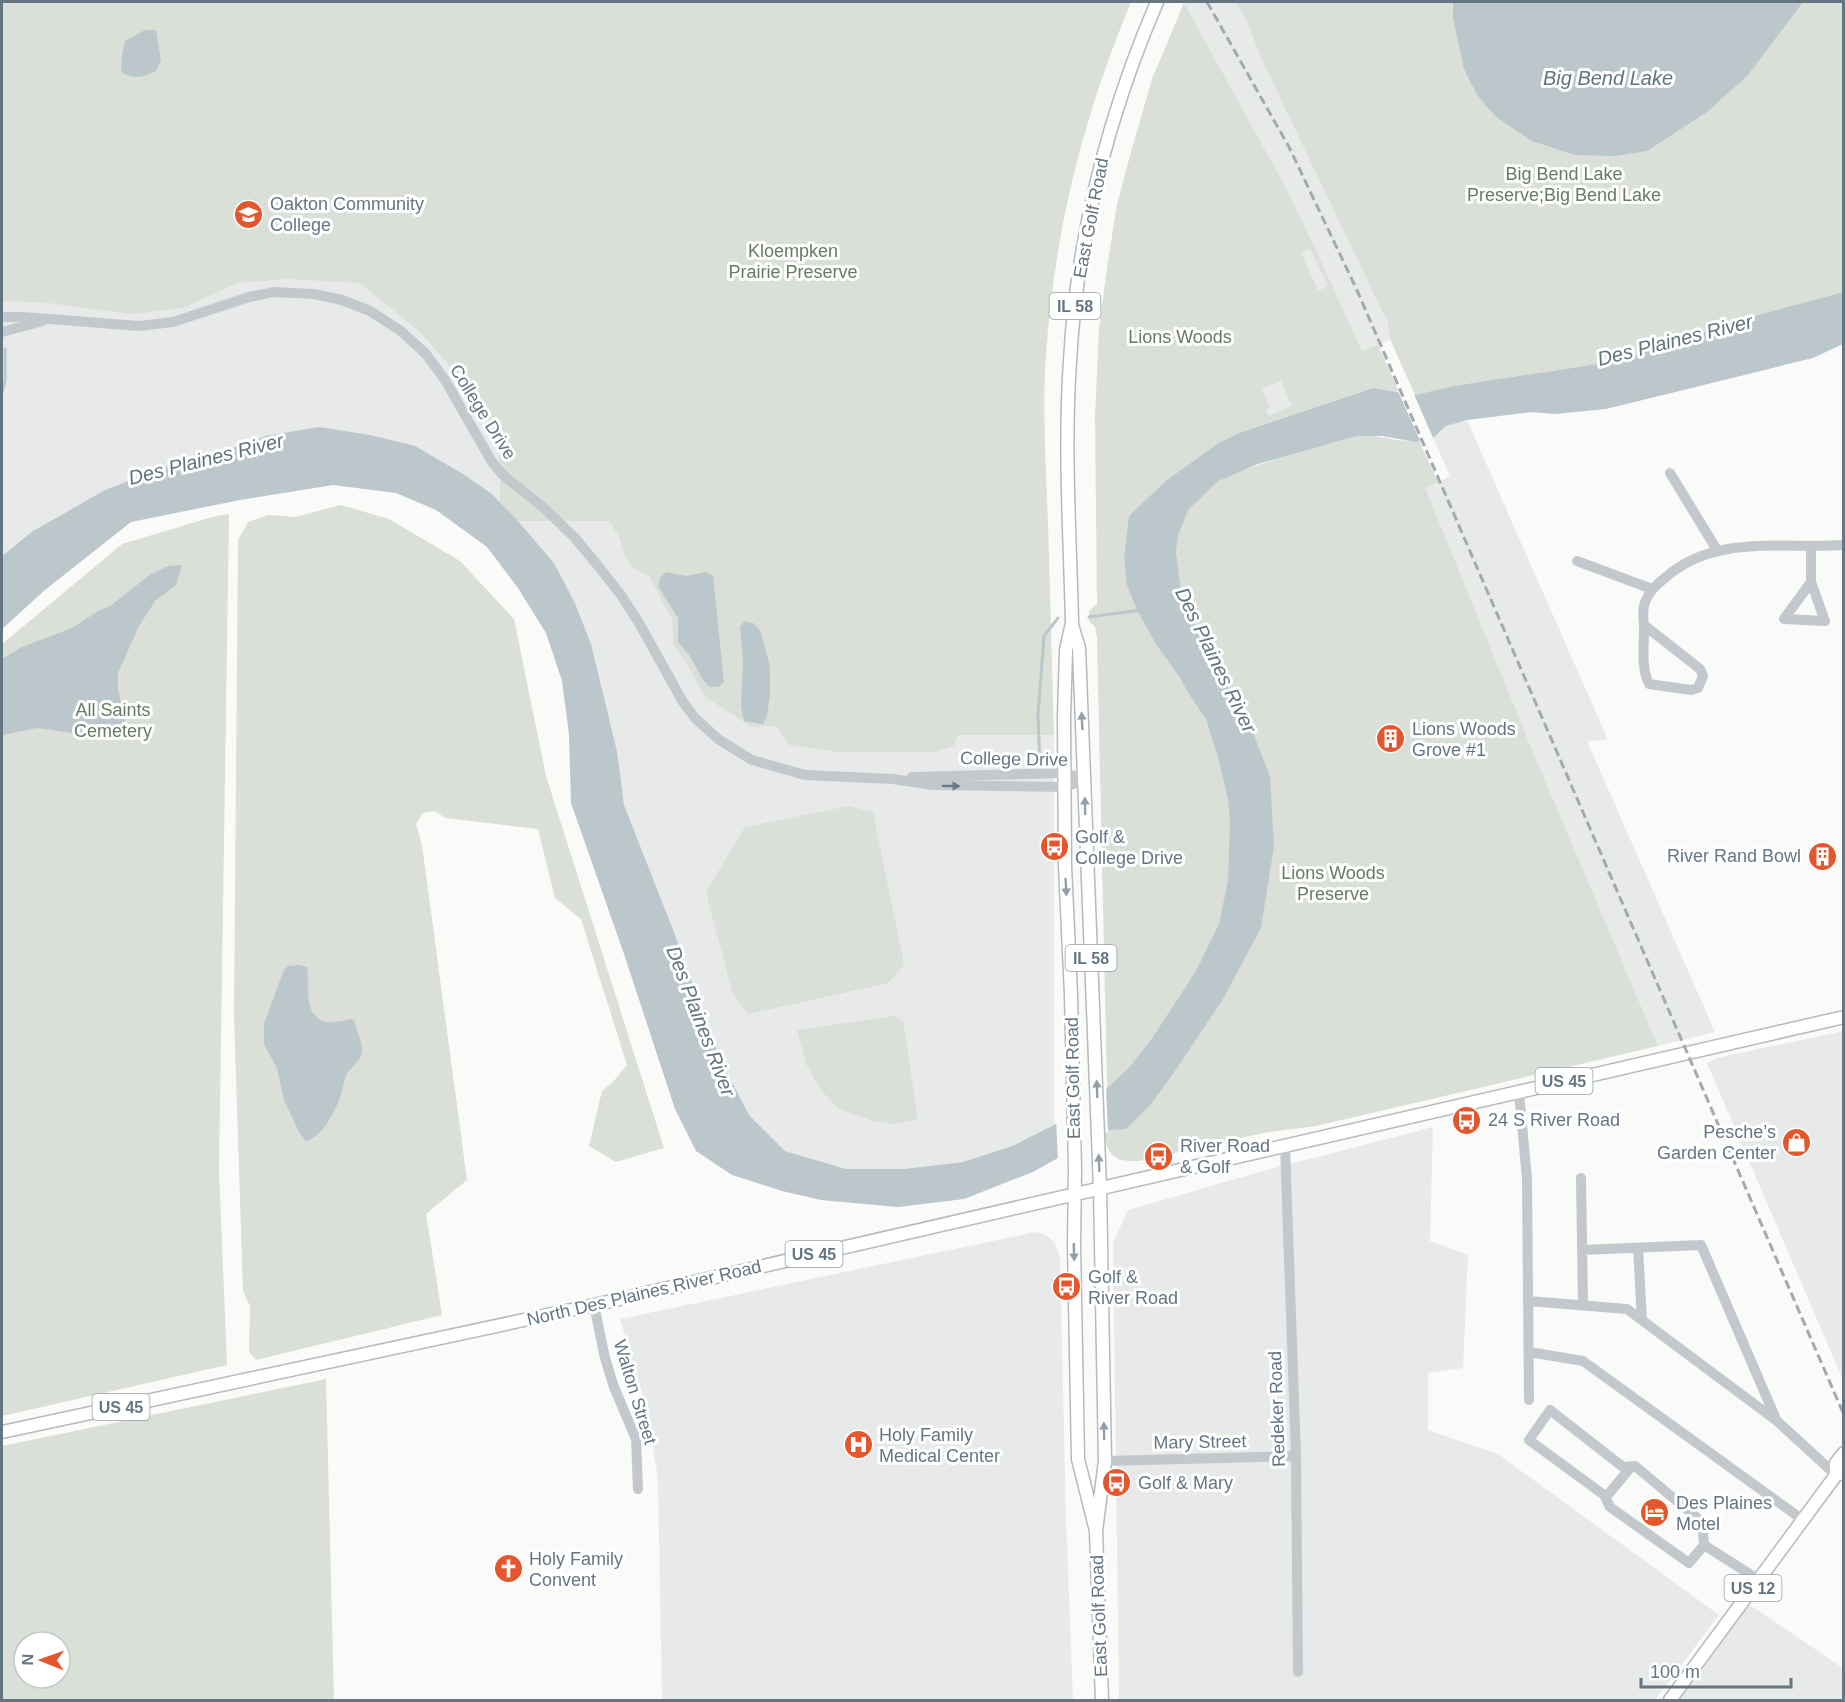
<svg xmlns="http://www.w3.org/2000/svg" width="1845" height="1702" font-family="Helvetica,sans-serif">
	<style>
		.built { fill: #e8e9e9 }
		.green { fill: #dadfd7; fill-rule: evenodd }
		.water { fill: #bbc7cb }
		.pier { fill: #fafaf8 }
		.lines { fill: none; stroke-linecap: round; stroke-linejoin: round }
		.stream { stroke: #bbc7cb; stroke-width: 3 }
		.major-casing { stroke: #b5babe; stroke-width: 15 }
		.minor { stroke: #c3c8cc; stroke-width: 10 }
		.major { stroke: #fff; stroke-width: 12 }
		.rail { stroke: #a2aab0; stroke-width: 3; stroke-dasharray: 9 4.5; stroke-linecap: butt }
		.oneway { fill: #939fa8 }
		.oneway2 { fill: #6a7a87 }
		.labels { text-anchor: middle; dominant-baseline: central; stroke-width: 6; stroke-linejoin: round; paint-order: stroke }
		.shield { fill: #fff; stroke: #939fa8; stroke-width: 1.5 }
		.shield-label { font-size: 16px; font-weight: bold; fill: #657683 }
		.park-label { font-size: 18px; fill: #687a64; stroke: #fff }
		.poi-label { font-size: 18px; fill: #657683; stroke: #fff; text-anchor: start }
		.street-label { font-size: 18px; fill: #657683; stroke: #fff }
		.water-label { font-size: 20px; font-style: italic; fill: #60757c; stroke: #fff }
	</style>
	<rect width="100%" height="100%" fill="#fafaf8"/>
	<path class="built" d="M 2,2 L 492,2 L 500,502 L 492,494 L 265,436 L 233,448 L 164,467 L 105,490 L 33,531 L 2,556 Z
		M 1185,2 L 1236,2 L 1385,230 L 1390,340 L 1378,345 L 1399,392 L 1372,388 L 1239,433 Z
		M 1467,420 L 1608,740 L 1587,741 L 1715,1032 L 1658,1046 L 1528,740 L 1383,436 L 1395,440 L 1419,441 L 1438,482 L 1450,476 L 1433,438 L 1446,426 Z
		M 788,520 L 790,735 L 1054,735 L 1054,1125 L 1012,1146 L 963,1162 L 904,1169 L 846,1169 L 785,1151 L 749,1115 L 720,1059 L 672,927 L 624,805 L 617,751 L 591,644 L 575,603 L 554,563 L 518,521 Z
		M 1843,1031 L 1844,1031 L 1843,1380 L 1707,1063 L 1717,1058 Z
		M 1433,1127 L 1430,1241 L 1468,1255 L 1463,1368 L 1428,1373 L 1428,1430 L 1498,1454 L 1719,1615 L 1655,1700 L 1119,1700 L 1113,1243 L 1128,1210 L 1263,1171 Z
		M 1036,1232 L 1046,1235 L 1055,1243 L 1060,1258 L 1066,1519 L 1073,1700 L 662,1700 L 658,1479 L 647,1410 L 620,1319 Z
		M 1747,1603 L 1843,1668 L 1843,1700 L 1676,1700 Z"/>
	<path class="green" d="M 2,2 L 1131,2 C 1083,118 1055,228 1046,354 C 1042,409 1046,466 1048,522 C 1050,593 1052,664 1054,735 L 957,735 L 954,746 L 935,752 L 839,752 L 789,745 L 776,726 L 752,727 L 704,696 L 685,660 L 674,646 L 672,619 L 649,576 L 632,567 L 624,554 L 619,536 L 609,521 L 518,521 L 500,502 L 499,448 L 487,428 L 465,384 L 421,333 L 360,283 L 288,279 L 237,283 L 183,308 L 131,314 L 48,303 L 2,301 Z
		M 1236,2 L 1843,2 L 1843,292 L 1736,321 L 1617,361 L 1453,386 L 1415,395 L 1390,339 L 1388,323 L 1261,58 L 1248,23 Z
		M 1184,3 L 1281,179 L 1314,246 L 1362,351 L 1378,345 L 1399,392 L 1372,388 L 1239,433 L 1238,472 C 1276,460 1314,443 1354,436 C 1376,432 1398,445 1419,441 L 1438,482 L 1425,488 L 1528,740 L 1658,1046 L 1316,1126 L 1263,1133 L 1139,1161 C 1117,1162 1108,1157 1104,1135 L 1108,1130 L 1097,638 L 1095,627 L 1089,621 L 1089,611 L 1097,604 L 1095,415 L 1099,329 L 1107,268 L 1117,204 L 1131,152 L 1152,79 ZM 1310,248 L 1328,286 L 1318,291 L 1301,253 ZM 1281,381 L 1292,406 L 1269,416 L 1266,410 L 1270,408 L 1262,389 Z
		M 341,505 L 389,519 L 460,561 L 514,619 L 546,776 L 664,1148 L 616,1162 L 589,1146 L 602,1091 L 613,1082 L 627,1065 L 581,919 L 555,898 L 538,829 L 446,818 L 434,811 L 423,813 L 416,824 L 422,845 L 467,1180 L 426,1214 L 442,1315 L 256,1360 L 249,1352 L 250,1306 L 243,1291 L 234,1015 L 238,540 L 248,522 L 268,515 L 295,517 Z
		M 229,514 L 219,1169 L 227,1365 L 2,1416 L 2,644 L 122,544 L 212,517 Z
		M 849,806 L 873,812 L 904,965 L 888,983 L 748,1014 L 732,992 L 706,892 L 745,827 Z
		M 894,1016 L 903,1021 L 918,1119 L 895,1124 L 873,1121 L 839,1109 L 821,1090 L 806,1064 L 797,1030 Z
		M 326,1379 L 334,1700 L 2,1700 L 2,1446 ZM 24,1642 L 60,1642 L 60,1678 L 24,1678 Z"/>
	<path class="water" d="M 1453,2 L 1803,2 L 1748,75 L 1707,112 L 1647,151 L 1614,156 L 1575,155 L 1532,141 L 1496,117 L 1477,95 L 1464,69 L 1453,17 Z
		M 145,30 L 156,30 L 161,60 L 156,71 C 143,77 134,80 121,72 L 122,56 L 125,41 Z
		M 1843,292 L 1843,344 L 1813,358 L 1606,409 L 1555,414 L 1533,412 L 1467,420 L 1446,426 L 1433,438 L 1415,442 L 1383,436 L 1356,436 L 1258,464 L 1218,481 L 1188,510 L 1178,535 L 1176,552 L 1181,593 L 1205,649 L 1247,718 L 1270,776 L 1274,846 L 1261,928 L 1223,999 L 1175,1071 L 1151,1104 L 1126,1129 L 1108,1130 L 1033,1172 L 964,1199 L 898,1207 L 821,1200 L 782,1191 L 732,1175 L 696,1151 L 675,1109 L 624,954 L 571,803 L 569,735 L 562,681 L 546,633 L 518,588 L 487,547 L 436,510 L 396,493 L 333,485 L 240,500 L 131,522 L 45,590 L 2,629 L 2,556 L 33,531 L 105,490 L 164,467 L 233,448 L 265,436 L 319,427 L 370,435 L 415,446 L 463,474 L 492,494 L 518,521 L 554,563 L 575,603 L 591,644 L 617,751 L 624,805 L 672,927 L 720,1059 L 749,1115 L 785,1151 L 846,1169 L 904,1169 L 963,1162 L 1012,1146 L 1054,1125 L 1107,1088 L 1128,1069 L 1153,1037 L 1196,971 L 1219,924 L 1228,881 L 1230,823 L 1228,799 L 1218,757 L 1206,719 L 1187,691 L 1181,679 L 1156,644 L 1137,610 L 1127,585 L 1124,558 L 1129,516 L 1167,480 L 1219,443 L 1239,433 L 1373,388 L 1415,395 L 1453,386 L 1617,361 L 1736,321 Z
		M 182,565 L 176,585 L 155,601 L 139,626 L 118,673 L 118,689 L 125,719 L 122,733 L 101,737 L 37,728 L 2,735 L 2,659 L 22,647 L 72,628 L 98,611 L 110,606 L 151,574 L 168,566 Z
		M 666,572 L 686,576 L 706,572 L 713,576 L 724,682 L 718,687 L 710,687 L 703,680 L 690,656 L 678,642 L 678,618 L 658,586 L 660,578 Z
		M 744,621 L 753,623 L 760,630 L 770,666 L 770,694 L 767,716 L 763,724 L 744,721 L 741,707 L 743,660 L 740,627 Z
		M 299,965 L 307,967 C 311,983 301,1017 327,1022 C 334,1023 345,1020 352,1019 L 355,1022 C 356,1031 362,1040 362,1049 C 363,1061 350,1066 346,1076 C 343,1083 342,1091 340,1098 C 334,1113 322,1137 306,1141 L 299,1132 L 284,1100 L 277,1068 L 264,1044 L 264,1024 L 284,970 L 288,966 Z"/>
	<path class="pier" d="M 1397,389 L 1413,392 L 1434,440 L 1421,443 Z
		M 1106,1084 L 1108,1132 L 1058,1162 L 1056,1119 Z"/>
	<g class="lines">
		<path class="stream" d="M 2,392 L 5,381 L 5,349
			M 1089,617 L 1141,610
			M 1040,767 L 1038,715 L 1044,636 L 1058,618"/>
		<defs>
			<path id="major" d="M 1072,625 L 1079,648 L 1100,1188 L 1105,1461 L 1096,1531 L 1102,1700
				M 2,1432 L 594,1305 L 1844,1017
				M 1836,1475 L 1836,1463 L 1844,1453
				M 1096,1531 L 1078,1459 L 1074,1245 L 1075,1169 L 1071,995 L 1065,866 L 1064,717 L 1066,650 L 1072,623 C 1070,536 1064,448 1070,361 C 1077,236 1108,116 1157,2
				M 1670,1700 L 1836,1475 L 1844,1473"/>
		</defs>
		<use href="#major" class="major-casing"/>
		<path class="minor" d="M 2,317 L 23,317 L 139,326 L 173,322 L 249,297 L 274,292 L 314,294 L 342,300 L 370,311 L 401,331 L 426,354 L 445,380 L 492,462 L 502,474 L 544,508 L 575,538 L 599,567 L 621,595 L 639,623 L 683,702 L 695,718 L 718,739 L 752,760 L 805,775 L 893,779 L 933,785 L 1065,787 L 1085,779
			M 2,332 L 43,321
			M 1670,473 L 1717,550
			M 1811,548 L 1811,582 L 1825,621 L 1784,619 L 1811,582
			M 1577,561 L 1652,589
			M 1644,625 L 1700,669 L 1703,676 L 1698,688 L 1691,690 L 1649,684 C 1641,668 1644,647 1644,629 C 1644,622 1642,613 1644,606 C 1647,593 1656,585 1666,577 C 1715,534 1783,549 1844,545
			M 912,777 L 1065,773 L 1085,779
			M 1519,1092 L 1527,1179 L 1529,1400
			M 1285,1145 L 1296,1456 L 1298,1672
			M 1581,1178 L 1583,1305
			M 1638,1248 L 1642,1320
			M 1582,1250 L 1701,1245 L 1776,1419
			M 1528,1301 L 1627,1309 L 1777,1421 L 1836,1475
			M 594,1305 L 605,1358 L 614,1387 L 636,1439 L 638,1489
			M 1529,1352 L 1583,1361 L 1803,1520
			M 1550,1410 L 1623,1467 L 1635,1466 L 1702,1522 L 1704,1545 L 1689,1563 L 1610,1507 L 1604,1495 L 1529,1440 Z
			M 1105,1461 L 1296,1456
			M 1606,1497 L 1631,1467
			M 1704,1545 L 1759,1580"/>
		<use href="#major" class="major"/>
		<path class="rail" d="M 1207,2 L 1289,147 L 1356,288 L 1844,1415"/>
	</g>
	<defs><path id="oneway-solid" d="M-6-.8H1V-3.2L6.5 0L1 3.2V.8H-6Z" transform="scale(1.5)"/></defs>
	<g class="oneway">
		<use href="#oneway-solid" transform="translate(1082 721) rotate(-93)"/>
		<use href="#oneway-solid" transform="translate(1085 806) rotate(-91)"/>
		<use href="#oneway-solid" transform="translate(1066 887) rotate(87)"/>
		<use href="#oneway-solid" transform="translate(1097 1089) rotate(-92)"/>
		<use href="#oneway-solid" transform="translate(1099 1163) rotate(-92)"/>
		<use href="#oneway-solid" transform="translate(1074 1252) rotate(89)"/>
		<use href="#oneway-solid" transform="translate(1104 1431) rotate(-91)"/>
	</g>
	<use class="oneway2" href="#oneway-solid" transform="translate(951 786) rotate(1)"/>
	<defs>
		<symbol id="university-disc" viewBox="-11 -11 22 22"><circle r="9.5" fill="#e4572e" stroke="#fff"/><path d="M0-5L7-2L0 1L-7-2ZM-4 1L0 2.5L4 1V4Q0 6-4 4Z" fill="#fff"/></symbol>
		<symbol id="building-disc" viewBox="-11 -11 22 22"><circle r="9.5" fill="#e4572e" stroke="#fff"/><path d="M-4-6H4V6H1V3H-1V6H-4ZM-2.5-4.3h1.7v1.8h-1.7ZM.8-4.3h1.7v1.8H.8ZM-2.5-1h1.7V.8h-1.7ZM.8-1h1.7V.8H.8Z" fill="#fff"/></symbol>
		<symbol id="bus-disc" viewBox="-11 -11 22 22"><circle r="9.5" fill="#e4572e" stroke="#fff"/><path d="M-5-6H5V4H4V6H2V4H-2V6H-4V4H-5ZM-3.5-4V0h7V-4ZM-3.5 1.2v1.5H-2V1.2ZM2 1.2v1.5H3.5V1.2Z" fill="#fff"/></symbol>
		<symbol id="shop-disc" viewBox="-11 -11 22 22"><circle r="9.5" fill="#e4572e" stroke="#fff"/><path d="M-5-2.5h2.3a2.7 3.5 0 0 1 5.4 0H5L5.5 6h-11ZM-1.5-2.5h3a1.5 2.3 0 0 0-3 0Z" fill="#fff"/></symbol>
		<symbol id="hospital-disc" viewBox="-11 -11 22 22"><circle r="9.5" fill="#e4572e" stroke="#fff"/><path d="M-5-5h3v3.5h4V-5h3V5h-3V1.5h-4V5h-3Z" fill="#fff"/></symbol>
		<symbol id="hotel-disc" viewBox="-11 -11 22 22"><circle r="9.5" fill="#e4572e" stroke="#fff"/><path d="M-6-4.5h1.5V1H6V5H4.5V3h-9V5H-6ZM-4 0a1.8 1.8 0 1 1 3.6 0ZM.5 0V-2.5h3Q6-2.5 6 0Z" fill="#fff"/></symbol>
		<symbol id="church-disc" viewBox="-11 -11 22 22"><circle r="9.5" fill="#e4572e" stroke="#fff"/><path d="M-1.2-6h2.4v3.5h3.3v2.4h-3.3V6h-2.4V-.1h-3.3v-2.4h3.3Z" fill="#fff"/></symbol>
	</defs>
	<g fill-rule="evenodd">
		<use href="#university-disc" x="232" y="198" width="33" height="33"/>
		<use href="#building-disc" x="1374" y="722" width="33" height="33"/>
		<use href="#bus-disc" x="1038" y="830" width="33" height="33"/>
		<use href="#building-disc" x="1806" y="840" width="33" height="33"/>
		<use href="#bus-disc" x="1450" y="1104" width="33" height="33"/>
		<use href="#shop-disc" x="1780" y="1126" width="33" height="33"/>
		<use href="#bus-disc" x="1142" y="1140" width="33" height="33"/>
		<use href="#bus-disc" x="1050" y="1270" width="33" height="33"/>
		<use href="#hospital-disc" x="842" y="1428" width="33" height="33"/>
		<use href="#bus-disc" x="1100" y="1466" width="33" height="33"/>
		<use href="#hotel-disc" x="1638" y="1496" width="33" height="33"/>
		<use href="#church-disc" x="492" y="1552" width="33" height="33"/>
	</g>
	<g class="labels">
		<g class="shield">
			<rect x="1049.5" y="293" width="51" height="26" rx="4.5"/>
			<rect x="1065.5" y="945" width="51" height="26" rx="4.5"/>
			<rect x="1535.5" y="1068" width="57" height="26" rx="4.5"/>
			<rect x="785.5" y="1241" width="57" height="26" rx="4.5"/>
			<rect x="92.5" y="1394" width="57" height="26" rx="4.5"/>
			<rect x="1724.5" y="1575" width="57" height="26" rx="4.5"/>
		</g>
		<g class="shield-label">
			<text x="1075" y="306">IL 58</text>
			<text x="1091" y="958">IL 58</text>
			<text x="1564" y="1081">US 45</text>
			<text x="814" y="1254">US 45</text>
			<text x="121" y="1407">US 45</text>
			<text x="1753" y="1588">US 12</text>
		</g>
		<g class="park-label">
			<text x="1564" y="174">Big Bend Lake<tspan x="1564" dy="21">Preserve;Big Bend Lake</tspan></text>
			<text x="793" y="251">Kloempken<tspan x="793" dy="21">Prairie Preserve</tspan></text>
			<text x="1180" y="337">Lions Woods</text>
			<text x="113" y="710">All Saints<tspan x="113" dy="21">Cemetery</tspan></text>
			<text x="1333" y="873">Lions Woods<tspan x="1333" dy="21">Preserve</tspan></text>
		</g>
		<g class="poi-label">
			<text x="270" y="204">Oakton Community<tspan x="270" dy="21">College</tspan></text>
			<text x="1412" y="729">Lions Woods<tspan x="1412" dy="21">Grove #1</tspan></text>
			<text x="1075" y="837">Golf &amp;<tspan x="1075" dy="21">College Drive</tspan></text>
			<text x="1801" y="856" text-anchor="end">River Rand Bowl</text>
			<text x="1488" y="1120">24 S River Road</text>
			<text x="1776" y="1132" text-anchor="end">Pesche’s<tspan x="1776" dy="21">Garden Center</tspan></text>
			<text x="1180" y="1146">River Road<tspan x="1180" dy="21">&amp; Golf</tspan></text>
			<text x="1088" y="1277">Golf &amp;<tspan x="1088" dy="21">River Road</tspan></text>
			<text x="879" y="1435">Holy Family<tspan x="879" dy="21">Medical Center</tspan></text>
			<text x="1138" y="1483">Golf &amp; Mary</text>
			<text x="1676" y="1503">Des Plaines<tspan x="1676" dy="21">Motel</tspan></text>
			<text x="529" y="1559">Holy Family<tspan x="529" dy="21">Convent</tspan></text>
		</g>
		<g class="street-label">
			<text transform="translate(1091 218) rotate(-79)">East Golf Road</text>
			<text transform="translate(483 412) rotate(58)">College Drive</text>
			<text transform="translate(1014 759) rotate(1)">College Drive</text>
			<text transform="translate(1073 1078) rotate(-91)">East Golf Road</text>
			<text transform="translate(644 1293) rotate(-13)">North Des Plaines River Road</text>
			<text transform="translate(635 1392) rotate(73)">Walton Street</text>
			<text transform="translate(1277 1409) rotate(-92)">Redeker Road</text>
			<text transform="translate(1200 1442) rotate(-1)">Mary Street</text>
			<text transform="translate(1099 1616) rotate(-92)">East Golf Road</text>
		</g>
		<g class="water-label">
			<text x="1608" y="78">Big Bend Lake</text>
			<text transform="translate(1675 340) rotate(-14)">Des Plaines River</text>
			<text transform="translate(206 459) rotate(-14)">Des Plaines River</text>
			<text transform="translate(1216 660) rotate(64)">Des Plaines River</text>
			<text transform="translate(701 1021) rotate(69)">Des Plaines River</text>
		</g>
	</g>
	<rect width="1845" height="1702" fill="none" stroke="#657683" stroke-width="6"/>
	<g transform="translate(42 1660) rotate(271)"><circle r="28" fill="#ffffff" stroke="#c1c8cd" stroke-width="1.5"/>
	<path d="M0-4.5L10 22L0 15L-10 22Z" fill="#e4572e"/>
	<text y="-9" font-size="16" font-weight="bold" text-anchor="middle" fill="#657683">N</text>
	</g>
	<path d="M1641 1678v9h150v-9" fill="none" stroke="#657683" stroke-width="3"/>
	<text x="1650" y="1678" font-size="18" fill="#657683" stroke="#ffffff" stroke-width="4.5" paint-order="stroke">100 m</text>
</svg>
